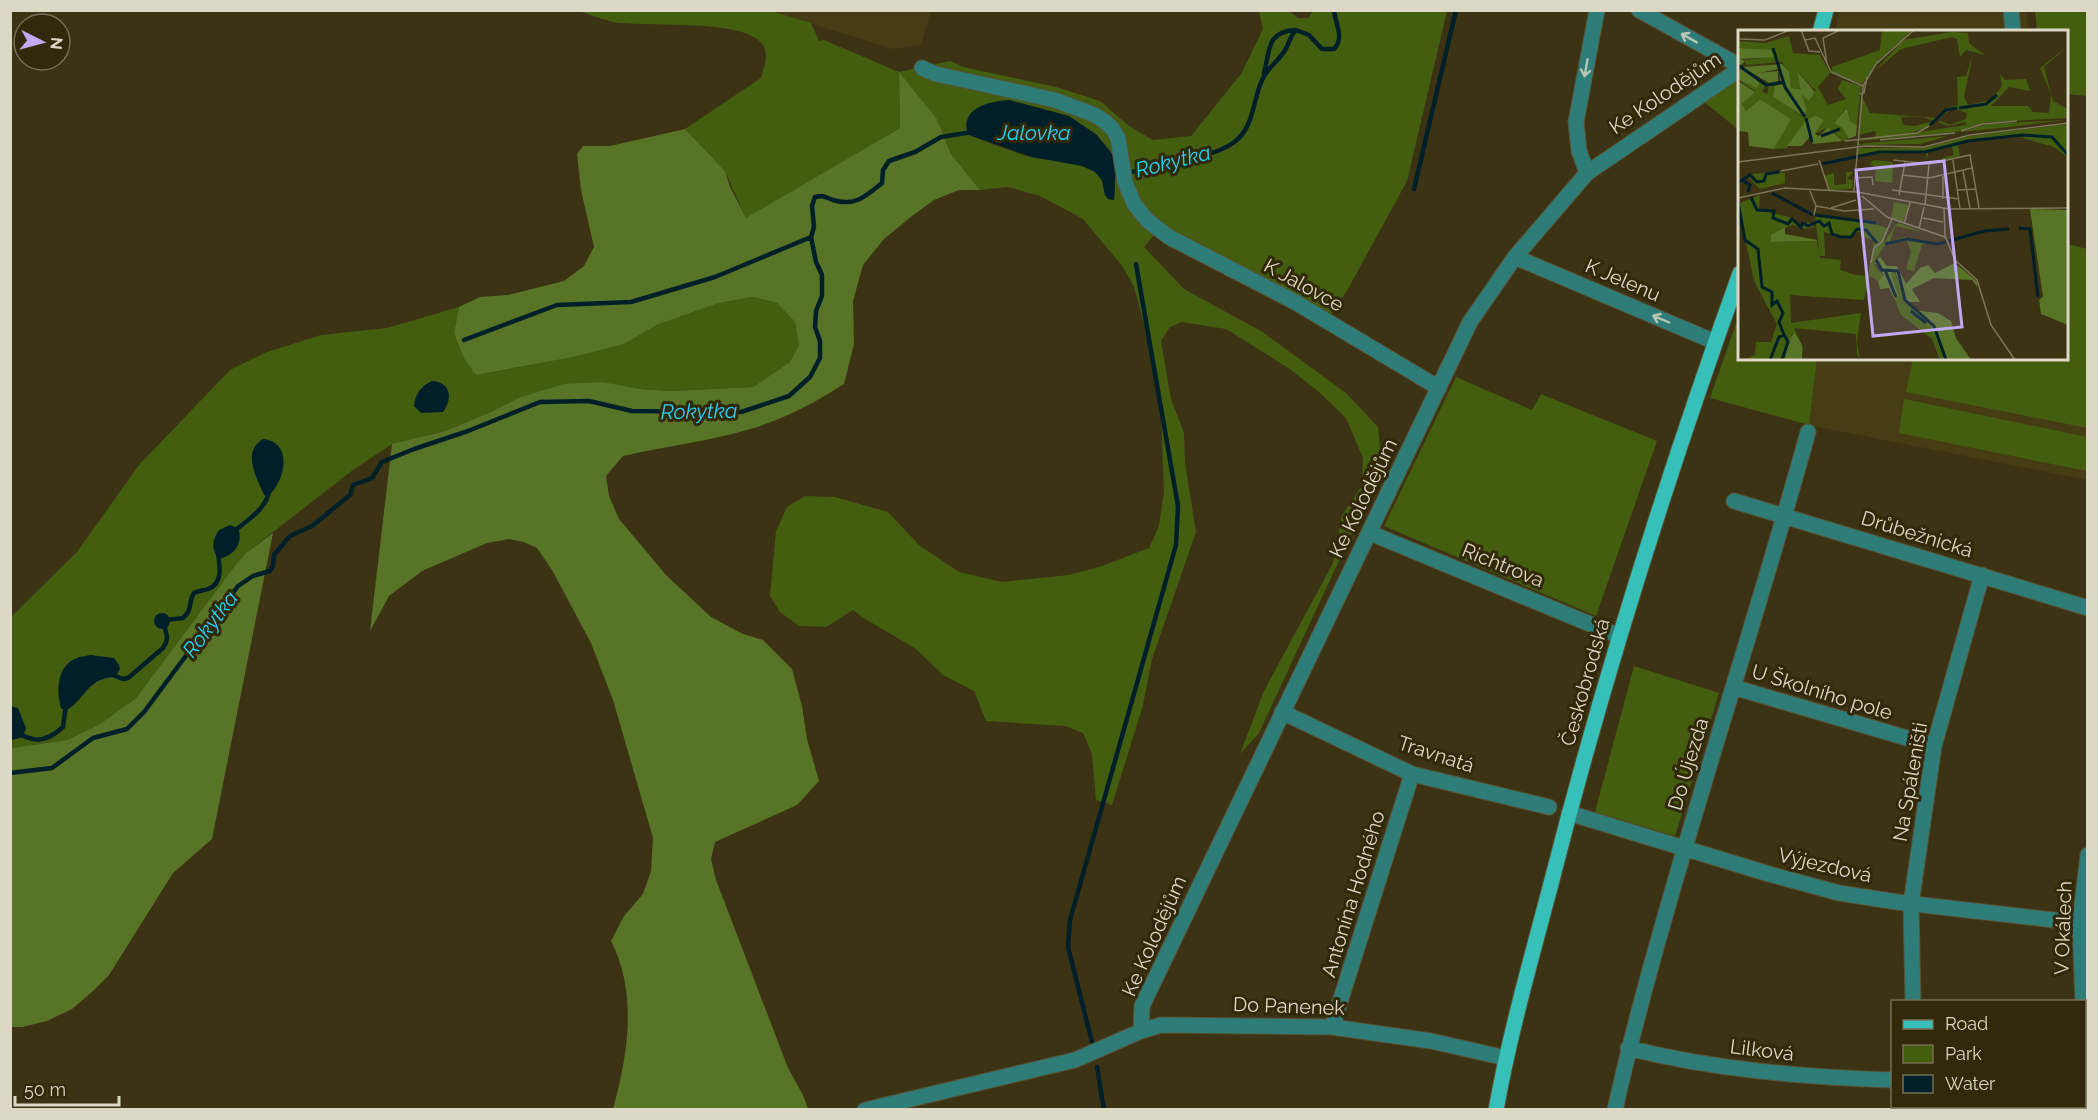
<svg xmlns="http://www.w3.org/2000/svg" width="2098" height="1120" font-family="Raleway,sans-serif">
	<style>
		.built { fill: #473d15 }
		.green { fill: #445e10; fill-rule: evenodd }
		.forest { fill: #587427 }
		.water { fill: #002029 }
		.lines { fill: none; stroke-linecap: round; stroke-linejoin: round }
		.stream { stroke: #002029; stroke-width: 4.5 }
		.minor-casing { stroke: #595134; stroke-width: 17 }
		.major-casing { stroke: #595134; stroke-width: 17 }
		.minor { stroke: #2f7d78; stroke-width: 15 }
		.major { stroke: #36c0b8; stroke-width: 15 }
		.oneway { stroke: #bac6b6 }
		.labels { text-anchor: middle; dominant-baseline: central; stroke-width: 6; stroke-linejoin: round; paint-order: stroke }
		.street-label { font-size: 20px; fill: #ddd8c6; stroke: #31290a }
		.water-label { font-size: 21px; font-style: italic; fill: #24d4fa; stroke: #31290a }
		.inset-river { fill: none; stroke: #002029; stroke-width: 3 }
		.inset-road { fill: none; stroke: #7c755b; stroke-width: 1.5 }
		.view { fill: #c1a8f3; fill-opacity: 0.15; stroke: #c1a8f3; stroke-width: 3 }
		.inset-edge { fill: none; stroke: #ddd8c6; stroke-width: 3 }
	</style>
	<rect width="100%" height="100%" fill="#3c3314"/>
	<path class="built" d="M 1840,10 L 2027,11 L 2028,31 L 1835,32 Z
		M 771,11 L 931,11 L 921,45 L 893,49 Z
		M 1817,359 L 1913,359 L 1907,392 L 2087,428 L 2087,480 L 1809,425 Z"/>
	<path class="green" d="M 578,11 L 771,11 L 811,23 L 819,41 L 824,40 L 899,72 L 950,61 L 963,67 L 1056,87 L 1100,101 L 1129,126 L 1153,140 L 1191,136 L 1241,74 L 1263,29 L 1259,11 L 1289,11 L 1298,18 L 1308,18 L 1313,11 L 1447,11 L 1407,181 L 1349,287 L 1332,314 L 1162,225 L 1144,247 L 1184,289 L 1261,331 L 1346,393 L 1378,427 L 1382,468 L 1259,733 L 1240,754 L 1264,691 L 1333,563 L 1342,515 L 1362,486 L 1363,458 L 1346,418 L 1319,392 L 1287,367 L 1226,329 L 1182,322 L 1170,327 L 1161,341 L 1171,399 L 1184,433 L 1185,463 L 1196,532 L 1152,659 L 1143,705 L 1112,805 L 1096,800 L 1092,754 L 1083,733 L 1065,726 L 986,721 L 974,691 L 943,675 L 916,649 L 862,617 L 853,610 L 826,627 L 799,626 L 780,612 L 770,596 L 776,531 L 787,507 L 805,496 L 835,497 L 888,512 L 919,545 L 959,572 L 1002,582 L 1069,575 L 1102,566 L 1149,548 L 1159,526 L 1164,492 L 1161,413 L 1145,328 L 1134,287 L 1123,267 L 1083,219 L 1040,196 L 1008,187 L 980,190 L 951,154 L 937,119 L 899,73 L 900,128 L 746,219 L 725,171 L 685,129 L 761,78 C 763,69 769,57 764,47 C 750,17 645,28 613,22 C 601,19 589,14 578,11 ZM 966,121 L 1116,167 C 1114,178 1116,191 1114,200 C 1101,197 1106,187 1100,178 C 1097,173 1092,170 1086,167 C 1071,160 1051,161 1035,158 C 1013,153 990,143 969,135 Z
		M 2035,11 L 2087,11 L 2087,96 L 2067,94 L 2066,32 L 2037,31 Z
		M 1739,77 L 1739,130 L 1704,102 Z
		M 2067,244 L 2087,249 L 2087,428 L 1906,392 L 1913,359 L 2066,358 Z
		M 753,297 L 777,303 L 795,322 L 799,345 L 790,362 L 753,387 L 671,391 L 639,389 L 518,398 L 491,412 L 445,431 L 392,444 L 353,470 L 246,553 L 136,698 L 100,724 L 67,740 L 11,748 L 11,617 L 77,552 L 139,465 L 230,370 L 267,352 L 321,335 L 387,328 L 459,307 L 454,333 L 476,375 L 574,357 L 624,344 L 659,324 L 719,303 Z
		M 1739,315 L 1740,358 L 1817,359 L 1809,425 L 1710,398 Z
		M 1456,377 L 1532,410 L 1541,394 L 1657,441 L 1596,616 L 1384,526 Z
		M 1904,399 L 2087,437 L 2087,471 L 1899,433 Z
		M 1634,666 L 1719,693 L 1675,836 L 1595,812 Z"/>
	<path class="forest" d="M 899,72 L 937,119 L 951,154 L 980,190 L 959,190 L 934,200 L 912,216 L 884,239 L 863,265 L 853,301 L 854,344 L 844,384 C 816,402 786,418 754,428 C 711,441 666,446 623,456 L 606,476 L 609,496 L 619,519 L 666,575 L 711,617 L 743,634 L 763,640 L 792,669 L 802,706 L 807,739 L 819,781 L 797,805 L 715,842 L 711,859 L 716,880 L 788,1068 L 803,1095 L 808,1109 L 613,1109 C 628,1054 638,994 611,941 L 624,916 L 643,894 L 651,871 L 653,838 L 613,700 L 591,643 L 552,570 L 537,548 L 524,542 L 509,539 L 487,543 L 422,571 L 389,596 L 370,631 L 392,444 L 445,431 L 491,412 L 518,398 L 564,384 L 602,382 L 639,389 L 671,391 L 753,387 L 790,362 L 799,345 L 795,322 L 777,303 L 753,297 L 719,303 L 659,324 L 624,344 L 574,357 L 476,375 L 464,358 L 454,333 L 459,307 L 480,297 L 508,295 L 564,281 L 584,266 L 594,247 L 581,190 L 577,154 L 583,146 L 610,146 L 685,129 L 725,171 L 730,187 L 746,218 L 900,128 Z
		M 273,533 L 212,839 L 173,873 L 109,975 L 92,992 L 72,1009 L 47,1021 L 22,1027 L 11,1027 L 11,748 L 67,740 L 100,724 L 136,698 L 235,566 L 246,553 Z"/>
	<path class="water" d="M 1009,100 L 1069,116 L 1097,135 L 1113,155 L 1116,167 L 1114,200 L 1108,199 L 1105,195 L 1102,180 L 1095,172 L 1082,166 L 1032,157 L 969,135 L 966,131 L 967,131 C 962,107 991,101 1009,100 Z
		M 432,381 C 451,382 453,399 443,412 L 421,413 L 414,406 C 415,394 421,386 432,381 Z
		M 263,439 C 294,442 285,482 268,496 L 264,495 C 257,478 241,452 263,439 Z
		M 230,525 L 238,528 C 244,543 234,556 219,559 C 211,550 212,540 219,530 Z
		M154 621a8 8 0 1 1 16 0a8 8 0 1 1-16 0Z
		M 91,655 L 114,658 L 119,665 L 120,669 L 115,677 C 86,678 85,701 65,711 L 61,708 C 56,691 57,665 77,658 C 81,656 87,656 91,655 Z
		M 11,706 L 18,708 L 26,728 L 23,737 L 12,740 L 10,740 Z"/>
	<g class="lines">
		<path class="stream" d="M 1264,73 C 1270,51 1266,32 1295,30
			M 1127,173 C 1154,167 1212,158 1233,143 C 1255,128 1252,100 1263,78 C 1268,68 1277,62 1283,53 C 1289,46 1289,37 1296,30 L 1309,35 L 1322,49 L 1334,49 C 1345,37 1335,24 1334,10
			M 1414,189 L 1456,10
			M 464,340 L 557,305 L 631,302 L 715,277 L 811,237
			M 234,531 C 247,521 267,508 269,491
			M 110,674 L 123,679 L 128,678 L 163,648 C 170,638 166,634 164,624 L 166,620 L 183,618 C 193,610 188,602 194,593 C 199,590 203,591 208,589 C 223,584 220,566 218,554
			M 10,729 C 32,742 43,745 63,727 L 66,705
			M 10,773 L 52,768 L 93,738 L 127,729 L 144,712 L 238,586 L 253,576 L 270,571 L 273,566 L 274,555 L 290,536 L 312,526 L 350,495 L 353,485 L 372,478 L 382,462 L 414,449 L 468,431 L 540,402 L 589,401 L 632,411 L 741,412 L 789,396 L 810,377 L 820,358 L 820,341 L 815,327 L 816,311 L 822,296 L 822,275 L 816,262 L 811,237 L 814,227 L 812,206 L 815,197 C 823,195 825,197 833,200 C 855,207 866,196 882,183 L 883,170 L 889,161 L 915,152 L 941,137 L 972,132
			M 1092,1042 L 1068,947 L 1070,920 L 1176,545 L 1178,506 L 1136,264
			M 1097,1067 L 1104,1110"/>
		<defs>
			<path id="minor" d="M 1639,10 L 1740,66
				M 2011,10 L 2013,32
				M 922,68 L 936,74 L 1055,100 L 1095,115 L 1104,121 L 1112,128 L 1118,138 L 1125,182 L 1134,204 L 1148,221 L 1169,237 L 1295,302 L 1439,388
				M 1587,173 L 1579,151 L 1576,122 L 1597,10
				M 1515,257 L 1715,342
				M 1734,501 L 2088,608
				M 1370,533 L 1619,636
				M 1733,687 L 1934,746
				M 1282,712 L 1412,774 L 1549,807
				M 1569,813 L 1769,874 L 1839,893 L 1897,902 L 2080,923
				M 1913,1002 L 1911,904 L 1934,746 L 1982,575
				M 2083,1002 L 2080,923 L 2088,855
				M 1332,1027 L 1412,774
				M 1141,1031 L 1142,1006 L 1470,322 L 1515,257 L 1587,173 L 1740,69
				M 1628,1048 C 1715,1070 1804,1077 1892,1080
				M 2084,1055 L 2088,1098
				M 1918,1106 L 1918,1110
				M 865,1110 L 1075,1060 L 1141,1031 L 1161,1025 L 1332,1027 L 1431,1041 L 1506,1058
				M 1615,1110 C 1629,1046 1646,983 1664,920 C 1710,757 1763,596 1808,432"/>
			<path id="major" d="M 1820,32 L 1826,10
				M 1496,1110 C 1510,1031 1533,953 1553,876 C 1605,672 1669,471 1740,273"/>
		</defs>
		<use href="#minor" class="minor-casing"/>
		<use href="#major" class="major-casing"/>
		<use href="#minor" class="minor"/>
		<use href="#major" class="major"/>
	</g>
	<defs><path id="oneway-shaft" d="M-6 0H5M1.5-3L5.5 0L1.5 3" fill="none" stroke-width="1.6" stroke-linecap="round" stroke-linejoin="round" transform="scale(1.5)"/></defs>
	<g class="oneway">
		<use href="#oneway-shaft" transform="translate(1689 38) rotate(-151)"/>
		<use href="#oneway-shaft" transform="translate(1586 68) rotate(100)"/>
		<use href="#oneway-shaft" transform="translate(1661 319) rotate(-157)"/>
	</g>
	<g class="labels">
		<g class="street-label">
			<text transform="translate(1665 93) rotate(-34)">Ke Kolodějům</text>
			<text transform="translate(1623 280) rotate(23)">K Jelenu</text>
			<text transform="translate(1304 285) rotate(29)">K Jalovce</text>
			<text transform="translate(1363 498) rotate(-64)">Ke Kolodějům</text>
			<text transform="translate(1917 534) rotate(17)">Drůbežnická</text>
			<text transform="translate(1503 565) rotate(22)">Richtrova</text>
			<text transform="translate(1585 682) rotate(-74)">Českobrodská</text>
			<text transform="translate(1822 692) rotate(17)">U Školního pole</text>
			<text transform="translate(1436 754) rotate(18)">Travnatá</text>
			<text transform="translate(1688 764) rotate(-73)">Do Újezda</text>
			<text transform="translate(1910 782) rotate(-80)">Na Spáleništi</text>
			<text transform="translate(1825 865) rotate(13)">Výjezdová</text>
			<text transform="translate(1353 894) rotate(-73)">Antonína Hodného</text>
			<text transform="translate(2063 928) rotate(-88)">V Okálech</text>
			<text transform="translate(1154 936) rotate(-66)">Ke Kolodějům</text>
			<text transform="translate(1289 1006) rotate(2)">Do Panenek</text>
			<text transform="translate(1762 1050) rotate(7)">Lilková</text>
		</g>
		<g class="water-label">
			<text x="1034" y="132">Jalovka</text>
			<text transform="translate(1173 161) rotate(-14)">Rokytka</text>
			<text transform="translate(699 411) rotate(-1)">Rokytka</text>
			<text transform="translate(210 624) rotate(-53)">Rokytka</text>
		</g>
	</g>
	<g transform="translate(1738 30)">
		<rect width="330" height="330" fill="#3c3314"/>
		<path d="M 144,0 L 175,0 L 143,28 L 124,54 L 94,43 L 94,37 L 142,20 ZM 214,2 L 230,3 L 231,13 L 247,25 L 228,20 L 222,27 L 219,9 L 214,7 L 163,19 L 138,40 L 165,10 ZM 51,6 L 55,23 L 82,25 L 92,43 L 80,57 L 90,75 L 108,69 L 100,59 L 104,50 L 123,56 L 119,95 L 112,91 L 109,77 L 96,93 L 105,97 L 110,110 L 105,111 L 90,97 L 77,104 L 86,90 L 77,85 L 68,90 L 49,118 L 36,119 L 53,89 L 22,69 L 8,81 L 4,74 L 17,61 L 2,51 L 4,49 L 19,58 L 22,53 L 28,55 L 24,61 L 29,64 L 31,56 L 35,56 L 35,67 L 64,86 L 69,80 L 62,59 L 53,58 L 51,41 L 44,32 L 8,35 L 7,31 L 2,31 L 38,26 L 33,21 L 3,20 L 0,11 L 28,13 ZM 61,43 L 78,61 L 71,71 L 63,64 ZM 330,16 L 306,37 L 315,71 L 330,79 L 330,88 L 250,92 L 218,102 L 120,111 L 138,106 L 137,101 L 120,105 L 123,65 L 132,83 L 200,88 L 208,78 L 220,75 L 219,47 L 228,46 L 235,24 L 226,67 L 230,75 L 253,70 L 264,56 L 262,44 L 267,50 L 288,49 L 292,61 L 271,57 L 253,76 L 290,76 L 295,82 L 311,83 L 313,64 L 302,38 ZM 215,78 L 229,83 L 228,89 L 211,95 L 210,94 L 203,91 L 199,92 L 210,96 L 227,92 L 229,95 L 167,104 L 186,99 ZM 182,86 L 196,91 L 177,96 L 165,95 L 163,87 ZM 327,90 L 263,98 L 223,102 L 250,94 ZM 330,94 L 330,127 L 316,117 L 278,106 L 224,112 L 220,115 L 222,126 L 205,131 L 204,128 L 216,125 L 214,117 L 190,122 L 190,128 L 187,122 L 118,125 L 119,118 L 186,118 L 232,106 ZM 211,106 L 182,114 L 119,115 L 119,114 ZM 135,130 L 155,132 L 154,153 L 137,151 L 138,137 L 132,134 ZM 32,142 L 47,143 L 47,153 L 22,159 L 8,145 ZM 108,142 L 115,142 L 109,149 L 115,150 L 114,159 L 92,160 L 86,146 L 96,143 L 96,155 L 108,154 ZM 22,165 L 21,179 L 54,188 L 62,196 L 71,192 L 77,197 L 69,199 L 55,195 L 41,200 L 33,212 L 79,211 L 82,228 L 103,230 L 102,240 L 118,245 L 130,246 L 136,211 L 123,206 L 122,201 L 109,209 L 86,202 L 87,226 L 82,226 L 77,186 L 138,194 L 149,198 L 145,214 L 158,194 L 161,193 L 185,202 L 157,196 L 152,211 L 167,207 L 189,213 L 184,215 L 176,241 L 168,239 L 173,222 L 169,211 L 147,215 L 135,234 L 146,246 L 140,251 L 132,246 L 126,270 L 52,265 L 53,293 L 123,283 L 119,311 L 122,330 L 119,324 L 118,304 L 56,298 L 65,318 L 64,330 L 64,320 L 54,303 L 48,330 L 5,330 L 17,325 L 18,312 L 33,312 L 39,294 L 16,251 L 0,174 ZM 156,172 L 171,175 L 165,193 L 153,188 ZM 156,240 L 167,272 L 193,295 L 206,330 L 202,330 L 194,309 L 163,285 L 156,268 L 161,265 L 153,244 Z" fill="#445e10" fill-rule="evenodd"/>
		<path d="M 0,18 L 33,20 L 38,27 L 3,29 L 7,31 L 0,39 ZM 44,34 L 51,41 L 53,58 L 62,59 L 69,80 L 65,86 L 35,67 L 36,56 L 46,54 L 50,59 L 42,50 L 41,39 L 20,43 L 40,41 L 40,51 L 33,54 L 4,37 ZM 3,37 L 22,53 L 19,58 L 0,49 ZM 60,42 L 77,62 L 71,71 L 63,64 ZM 0,51 L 17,62 L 4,74 L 8,81 L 22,69 L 53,89 L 36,119 L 11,116 L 10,102 L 0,101 ZM 109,78 L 112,91 L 119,95 L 118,106 L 110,109 L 105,98 L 96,93 ZM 77,85 L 86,90 L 77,104 L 81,106 L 90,97 L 104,111 L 75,114 L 73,105 L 64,116 L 49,116 L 68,90 ZM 292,179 L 330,180 L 330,295 L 303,284 L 301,270 L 305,267 ZM 47,197 L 47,204 L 79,210 L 79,211 L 33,212 L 33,205 ZM 142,227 L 149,236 L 159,236 L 168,254 L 182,238 L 190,235 L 197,243 L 217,233 L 237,250 L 239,252 L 239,257 L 234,250 L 196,248 L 174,259 L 182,272 L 167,272 L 157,241 L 153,244 L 161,266 L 156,268 L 151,258 L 142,259 L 140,251 L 146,245 L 138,234 L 134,235 ZM 175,280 L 200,283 L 213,291 L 218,308 L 233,330 L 206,330 L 193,295 ZM 56,302 L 64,315 L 64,330 L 48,330 L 47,320 Z" fill="#587427"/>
		<path class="inset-river" d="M 35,18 L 47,57 L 67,87M 0,35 L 28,55 L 46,52M 221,78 L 248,74 L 259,65M 68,88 L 74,112M 192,95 L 208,80 L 219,78M 83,106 L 102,99M 84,134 L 141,122 L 187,122 L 230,111 L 284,105 L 314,107 L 330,125M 4,150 L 12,145 L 19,152 L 26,151 L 28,144 L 41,142M 0,152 L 4,150 L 12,155 L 10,162M 34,163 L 75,185M 13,167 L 19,180 L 36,181 L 35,188 L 50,194 L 54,189 L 63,197 L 65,193 L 70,196 L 81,191 L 86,196 L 91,193 L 94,204 L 103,207 L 113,207 L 119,199 L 128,200 L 139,213M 0,172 L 7,210 L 20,219 L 24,257 L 34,262 L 34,275 L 39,271 L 45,283 L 41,292 L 46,305 L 41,307 L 32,330M 77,185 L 138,193M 281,198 L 292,199 L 300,267M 211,211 L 246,201 L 271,199M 147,214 L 169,209 L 199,214 L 208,212M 138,230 L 144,240 L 160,241 L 167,270 L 196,296 L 208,330M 147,240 L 158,267M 173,281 L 188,293M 44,330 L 50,312 L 47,306"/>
		<path class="inset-road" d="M 63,0 L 71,21 L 82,22M 2,9 L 27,10 L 52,0M 67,10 L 77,8 L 93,42 L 125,56M 89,34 L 85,8 L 102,0M 122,64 L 126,63 L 129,47M 223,101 L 245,94 L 279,91M 142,110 L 217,103M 107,111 L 179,103 L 191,96M 81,130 L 91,160M 155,130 L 191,134 L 232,125 L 241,178M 215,130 L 222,179M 0,132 L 127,116 L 186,117 L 232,105 L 330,93M 43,141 L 80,134M 225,141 L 232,178M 164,145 L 191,148 L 234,138M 116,148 L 134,147 L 135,155M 154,160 L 221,169M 220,160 L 238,159M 72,161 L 78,176 L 76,185M 116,161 L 125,56 L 138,34 L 176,0M 161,165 L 167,132M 124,166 L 149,187 L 207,207M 0,168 L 47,158 L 119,162 L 211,179 L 330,178M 205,169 L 205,146M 187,175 L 191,134M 78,176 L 106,181 L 136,179M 93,178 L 118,170M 206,178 L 207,206 L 217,230 L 239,250 L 253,295 L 277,330M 185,188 L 205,192M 166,194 L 172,173M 181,199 L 186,177M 133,233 L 136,218 L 144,212 L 154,189"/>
		<path class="view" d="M 206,131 L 224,297 L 135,306 L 118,140 Z"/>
		<rect width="330" height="330" class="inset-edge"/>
	</g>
	<rect width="2098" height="1120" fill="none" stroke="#ddd8c6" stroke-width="24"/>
	<rect x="1891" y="1000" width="195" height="108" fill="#31290a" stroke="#766f55" stroke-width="1.5"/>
	<rect x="1903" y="1020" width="30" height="9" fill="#36c0b8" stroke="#766f55" stroke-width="1.5"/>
	<text x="1945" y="1030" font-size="18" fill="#ddd8c6">Road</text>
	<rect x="1903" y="1045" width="30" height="18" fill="#445e10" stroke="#766f55" stroke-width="1.5"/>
	<text x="1945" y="1060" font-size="18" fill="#ddd8c6">Park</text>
	<rect x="1903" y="1075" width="30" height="18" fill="#002029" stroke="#766f55" stroke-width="1.5"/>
	<text x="1945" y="1090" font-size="18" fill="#ddd8c6">Water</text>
	<g transform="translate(42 42) rotate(96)"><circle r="28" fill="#31290a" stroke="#766f55" stroke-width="1.5"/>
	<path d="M0-4.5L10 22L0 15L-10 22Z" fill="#c1a8f3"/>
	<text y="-9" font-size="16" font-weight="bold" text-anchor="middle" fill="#ddd8c6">N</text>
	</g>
	<path d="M15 1096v9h104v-9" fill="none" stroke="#ddd8c6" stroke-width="3"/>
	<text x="24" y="1096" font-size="18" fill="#ddd8c6" stroke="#31290a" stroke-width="4.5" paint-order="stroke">50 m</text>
</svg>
